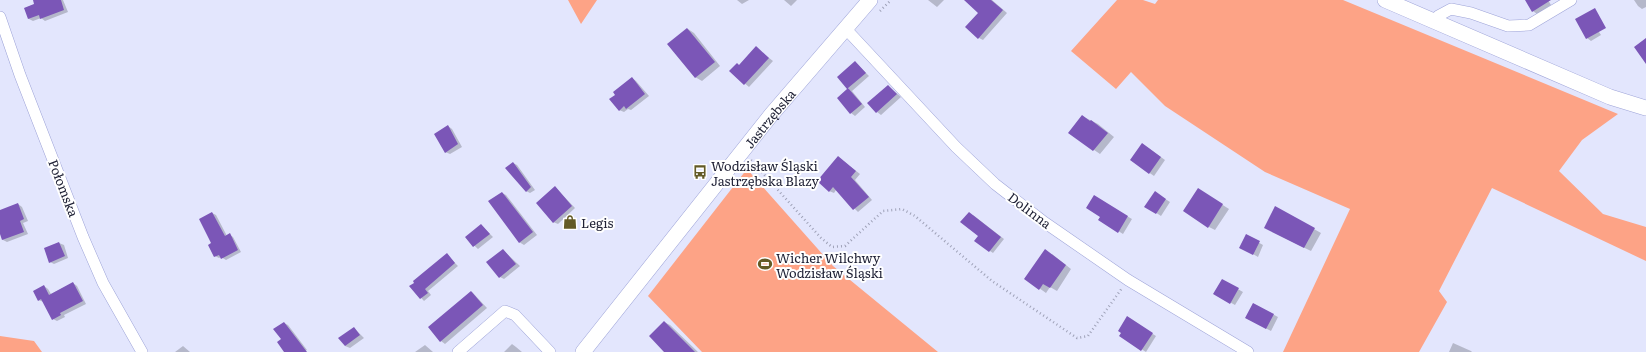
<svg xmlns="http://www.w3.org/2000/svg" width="1646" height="352" font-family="Literata,serif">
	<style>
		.green { fill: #fda386 }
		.shadow { fill: #0003 }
		.building { fill: #7b56b7 }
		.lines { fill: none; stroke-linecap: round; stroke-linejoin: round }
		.street-casing { stroke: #9ea4d8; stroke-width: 12 }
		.secondary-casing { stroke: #9ea4d8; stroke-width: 16 }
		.path { stroke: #9fa2b8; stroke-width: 2.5; stroke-dasharray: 1 3; stroke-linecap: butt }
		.street { stroke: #fff; stroke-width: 11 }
		.secondary { stroke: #fff; stroke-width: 15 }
		.labels { text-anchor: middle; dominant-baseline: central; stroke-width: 4; stroke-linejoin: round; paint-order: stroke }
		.street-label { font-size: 13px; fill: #1f2135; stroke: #fff }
		.poi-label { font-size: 13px; fill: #1f2135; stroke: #fff; text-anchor: start }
	</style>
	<rect width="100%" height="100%" fill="#e3e6fd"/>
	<path class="green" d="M 568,0 L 597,0 L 581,24 Z
		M 1117,0 L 1143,0 L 1155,4 L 1158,0 L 1343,0 L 1618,114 L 1582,140 L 1559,171 L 1603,214 L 1646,227 L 1646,261 L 1492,188 L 1439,291 L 1447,302 L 1419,352 L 1283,352 L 1350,209 L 1265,172 L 1165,106 L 1131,72 L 1116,89 L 1071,51 Z
		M 747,169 L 833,266 L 938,352 L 702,352 L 648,296 Z
		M 0,336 L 34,341 L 42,352 L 0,352 Z"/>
	<path class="shadow" d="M 39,0 L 63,0 L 68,12 L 45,21 L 41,18 L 33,21 L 29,19 L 25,8 L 35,4 Z
		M 737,0 L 749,0 L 742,4 Z
		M 784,0 L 797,0 L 791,6 Z
		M 928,0 L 944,0 L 937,7 Z
		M 965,0 L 992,0 L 1007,13 L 983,40 L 979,38 L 980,13 Z
		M 1526,0 L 1548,0 L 1551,5 L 1537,14 L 1533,11 Z
		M 1634,0 L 1646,0 L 1646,7 L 1642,9 L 1638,6 Z
		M 1589,17 L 1601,35 L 1591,41 L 1587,38 Z
		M 688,29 L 694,33 L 720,66 L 702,81 L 695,77 Z
		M 756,48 L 773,61 L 749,87 L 730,71 L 740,66 Z
		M 855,62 L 869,76 L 852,91 L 865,107 L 855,116 L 851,113 L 849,89 L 838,77 Z
		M 632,78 L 636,81 L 649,96 L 631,110 L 628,109 L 624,112 L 619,110 Z
		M 888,86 L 901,97 L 881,115 L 877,112 Z
		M 1082,116 L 1098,124 L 1114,137 L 1100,154 L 1069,133 Z
		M 448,126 L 452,129 L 462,147 L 450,154 L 445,152 Z
		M 1147,147 L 1165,160 L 1154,176 L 1131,160 Z
		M 838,157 L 860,174 L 855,180 L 872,200 L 858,212 L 836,190 L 834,193 L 829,191 Z
		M 513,163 L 517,165 L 535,190 L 530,193 L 526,191 Z
		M 555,187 L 575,208 L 558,224 L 553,222 Z
		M 502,193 L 506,195 L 537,235 L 524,245 L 519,242 Z
		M 1204,193 L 1229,209 L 1215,230 L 1209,227 Z
		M 1159,195 L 1170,202 L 1161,216 L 1146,206 Z
		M 1094,197 L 1132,219 L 1123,234 L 1099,219 L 1101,217 Z
		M 18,204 L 22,207 L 28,221 L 23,223 L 28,234 L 7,242 L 3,240 L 0,232 L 0,211 Z
		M 1275,207 L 1321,233 L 1311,251 L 1272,232 Z
		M 212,213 L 216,215 L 227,236 L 230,235 L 233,237 L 241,252 L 226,260 L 221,257 L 219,258 L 215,256 L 213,244 Z
		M 973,215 L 1004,239 L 993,253 L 990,251 L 979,236 Z
		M 481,225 L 493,237 L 478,249 L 466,238 Z
		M 1247,236 L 1263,245 L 1258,257 L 1241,247 Z
		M 59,243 L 64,245 L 68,258 L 54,264 L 50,262 Z
		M 503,250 L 520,266 L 504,279 L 500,277 Z
		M 1052,254 L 1071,269 L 1057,291 L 1050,287 L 1046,293 L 1025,278 Z
		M 447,255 L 458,266 L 428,291 L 431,295 L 424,301 L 411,287 Z
		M 1222,280 L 1243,292 L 1235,305 L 1215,294 Z
		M 73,283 L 77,286 L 86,304 L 64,315 L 65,317 L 57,321 L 53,319 L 44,302 L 38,300 L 44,286 L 48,289 L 51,294 Z
		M 472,292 L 487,308 L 445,344 L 441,341 Z
		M 1254,304 L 1278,317 L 1271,331 L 1246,318 Z
		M 1127,318 L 1156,336 L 1146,352 L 1121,336 Z
		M 664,322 L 670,325 L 698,352 L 666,352 Z
		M 284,323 L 288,325 L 307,350 L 303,352 L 286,352 Z
		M 354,328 L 364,338 L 350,348 L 345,346 Z
		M 1453,343 L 1471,351 L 1472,352 L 1449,352 Z
		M 512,344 L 516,347 L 522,352 L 504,352 Z
		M 425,345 L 433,352 L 415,352 Z
		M 183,346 L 190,352 L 175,352 Z"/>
	<path class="building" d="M 33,0 L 61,0 L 64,10 L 40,19 L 39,15 L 28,19 L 24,8 L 34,4 Z
		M 964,0 L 991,0 L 1003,10 L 978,39 L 965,27 L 978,13 Z
		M 1525,0 L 1551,0 L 1532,12 Z
		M 1595,8 L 1606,28 L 1586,39 L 1575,19 Z
		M 687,28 L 715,62 L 695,78 L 667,44 Z
		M 1646,38 L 1646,64 L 1634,47 Z
		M 756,46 L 769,58 L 744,85 L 729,71 L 737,63 L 739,65 Z
		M 855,61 L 866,73 L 848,88 L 862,104 L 850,114 L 837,98 L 847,89 L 837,77 Z
		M 632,77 L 645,94 L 626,109 L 624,106 L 619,111 L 609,99 L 615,95 L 613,92 Z
		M 888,85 L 897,94 L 876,113 L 867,103 Z
		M 1082,115 L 1090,121 L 1091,120 L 1108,133 L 1093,151 L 1068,133 Z
		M 448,125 L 458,144 L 445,153 L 434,134 Z
		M 1142,143 L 1161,157 L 1149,174 L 1130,160 Z
		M 838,156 L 856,171 L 851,177 L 869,197 L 853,210 L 833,187 L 829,192 L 817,181 Z
		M 513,162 L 531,187 L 526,192 L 505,168 Z
		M 555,186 L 572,206 L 553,223 L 536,203 Z
		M 1198,188 L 1223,204 L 1208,228 L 1183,211 Z
		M 1155,191 L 1166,199 L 1156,214 L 1144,207 Z
		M 502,192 L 533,232 L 519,243 L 488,201 Z
		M 1094,195 L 1128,216 L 1118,233 L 1098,220 L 1100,217 L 1086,208 Z
		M 18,203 L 24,219 L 20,221 L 24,232 L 2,240 L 0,234 L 0,210 Z
		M 1275,206 L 1315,228 L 1304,248 L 1264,228 Z
		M 212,212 L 225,236 L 230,233 L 238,250 L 221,259 L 219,255 L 214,257 L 208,245 L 211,243 L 199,219 Z
		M 969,212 L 1001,237 L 989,252 L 974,241 L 978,236 L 960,222 Z
		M 481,224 L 490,234 L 473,247 L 465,237 Z
		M 1246,234 L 1260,241 L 1253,255 L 1239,248 Z
		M 59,242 L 65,256 L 49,263 L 44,248 Z
		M 503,249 L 516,264 L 499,278 L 486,262 Z
		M 1045,249 L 1066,265 L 1050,288 L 1043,284 L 1039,290 L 1024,279 Z
		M 447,253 L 455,263 L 425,289 L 428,293 L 420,299 L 409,286 L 414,283 L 413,281 Z
		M 1222,279 L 1239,288 L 1230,304 L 1213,294 Z
		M 73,282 L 83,301 L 60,313 L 61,315 L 52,320 L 41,299 L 38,301 L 33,291 L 44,285 L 49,295 Z
		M 471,291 L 483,305 L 440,342 L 428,327 Z
		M 1253,303 L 1274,314 L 1266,329 L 1245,318 Z
		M 1127,316 L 1153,333 L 1141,351 L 1119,336 L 1121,333 L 1118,331 Z
		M 664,321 L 695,352 L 664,352 L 649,336 Z
		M 284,322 L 307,352 L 284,352 L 277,342 L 281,339 L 273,329 Z
		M 354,327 L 360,335 L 345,346 L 338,338 Z"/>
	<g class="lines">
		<defs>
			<path id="street" d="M 0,17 L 20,75 L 83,237 L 103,283 L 142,352
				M 1436,23 L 1438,16 L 1451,9 L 1471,13 L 1508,26 L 1529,25 L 1571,0
				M 845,28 L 956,147 L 995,184 L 1044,222 L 1128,280 L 1248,352
				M 458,352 L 505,311 L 515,315 L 550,352"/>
			<g id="secondary">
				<path d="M 1385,0 L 1610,97 L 1646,108"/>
				<path id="s1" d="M 583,352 L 771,115 L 870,0"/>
			</g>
		</defs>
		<use href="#street" class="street-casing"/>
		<use href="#secondary" class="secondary-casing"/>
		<path class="path" d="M 880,11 L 891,0
			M 751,160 L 821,238 L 832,247 L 845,246 L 883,211 L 902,209 L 915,216 L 992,281 L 1077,338 L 1088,336 L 1122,288"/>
		<use href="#street" class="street"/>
		<use href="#secondary" class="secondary"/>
	</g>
	<defs>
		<symbol id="bus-bare" viewBox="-9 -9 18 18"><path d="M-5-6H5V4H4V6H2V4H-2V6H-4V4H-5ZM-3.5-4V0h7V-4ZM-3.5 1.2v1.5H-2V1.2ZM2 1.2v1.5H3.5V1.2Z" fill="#635a26" stroke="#fff" stroke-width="2.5" paint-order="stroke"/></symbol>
		<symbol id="shop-bare" viewBox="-9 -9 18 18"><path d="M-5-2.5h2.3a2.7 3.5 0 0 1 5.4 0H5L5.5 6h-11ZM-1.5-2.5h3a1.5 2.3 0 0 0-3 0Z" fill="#635a26" stroke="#fff" stroke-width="2.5" paint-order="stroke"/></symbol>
		<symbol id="stadium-bare" viewBox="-9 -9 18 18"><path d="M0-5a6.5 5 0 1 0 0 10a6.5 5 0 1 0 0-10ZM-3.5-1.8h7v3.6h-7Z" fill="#635a26" stroke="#fff" stroke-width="2.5" paint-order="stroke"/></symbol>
	</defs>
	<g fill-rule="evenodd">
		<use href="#bus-bare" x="690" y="162" width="20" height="20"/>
		<use href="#shop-bare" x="560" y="212" width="20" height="20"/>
		<use href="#stadium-bare" x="755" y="254" width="20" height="20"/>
	</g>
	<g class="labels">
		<g class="street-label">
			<text stroke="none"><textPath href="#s1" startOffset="299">Jastrzębska</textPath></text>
			<text transform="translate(64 188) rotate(69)">Połomska</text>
			<text transform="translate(1030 210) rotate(37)">Dolinna</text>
		</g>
		<g class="poi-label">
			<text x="711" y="165">Wodzisław Śląski<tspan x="711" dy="15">Jastrzębska Blazy</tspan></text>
			<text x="581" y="222">Legis</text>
			<text x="776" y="257">Wicher Wilchwy<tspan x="776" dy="15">Wodzisław Śląski</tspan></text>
		</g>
	</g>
</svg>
